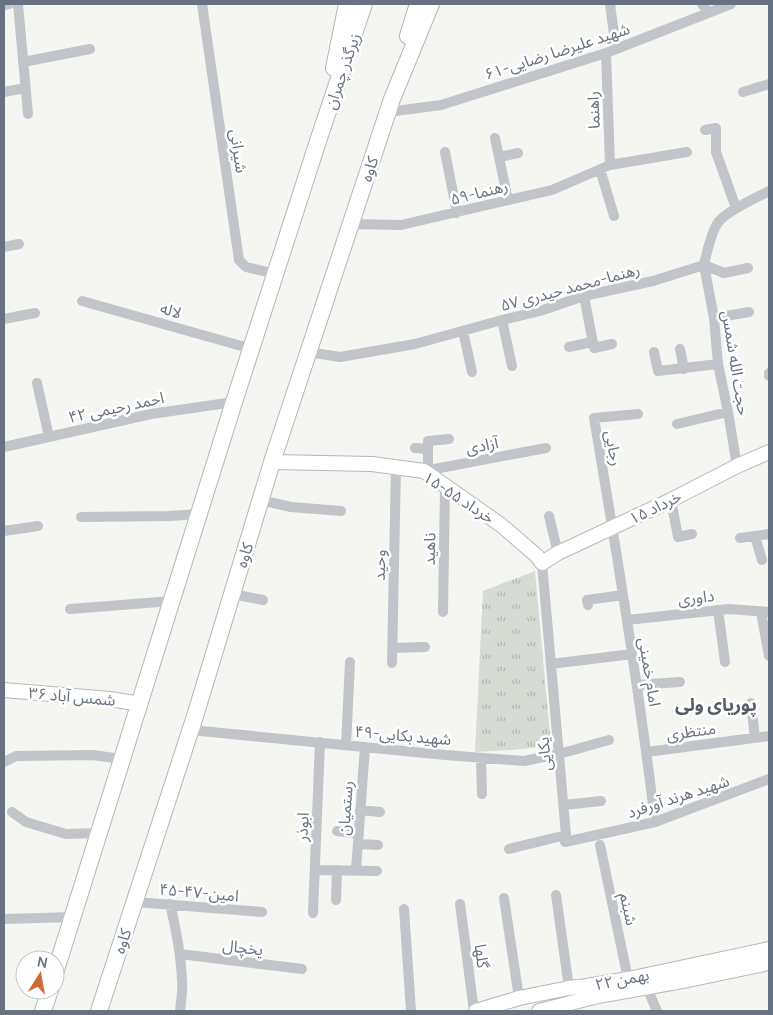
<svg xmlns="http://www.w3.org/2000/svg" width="773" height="1015" font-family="Manrope,'Noto Sans Arabic',sans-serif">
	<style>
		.park { fill: url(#park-tufts) }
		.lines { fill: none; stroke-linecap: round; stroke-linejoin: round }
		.secondary-casing { stroke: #b4b8bc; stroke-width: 16 }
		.primary-casing { stroke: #b3b6ba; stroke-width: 18 }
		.street { stroke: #c1c4c8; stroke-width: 10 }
		.secondary { stroke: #fff; stroke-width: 14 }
		.primary { stroke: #fff; stroke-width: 16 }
		.labels { text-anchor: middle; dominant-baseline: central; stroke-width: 5; stroke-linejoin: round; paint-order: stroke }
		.street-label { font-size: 16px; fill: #677381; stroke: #fff }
		.neighbourhood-label { font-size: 18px; font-weight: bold; fill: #545d66; stroke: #fff }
	</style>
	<defs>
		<pattern id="park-tufts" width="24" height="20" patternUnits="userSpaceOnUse" patternTransform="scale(1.25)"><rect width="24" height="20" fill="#d6dcd4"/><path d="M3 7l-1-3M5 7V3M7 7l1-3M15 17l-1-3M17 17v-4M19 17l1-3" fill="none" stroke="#b1b7b1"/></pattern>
	</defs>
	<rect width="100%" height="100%" fill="#f5f6f2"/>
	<path class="park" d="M 535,571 L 551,746 L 512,750 L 475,752 L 483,591 Z"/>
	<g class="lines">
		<defs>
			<path id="secondary" d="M 272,462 L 372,464 L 424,471 L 501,525 L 537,556 L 542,563 L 558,553 L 671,500 L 737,466 L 769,452
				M 4,690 L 110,699 L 140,704
				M 476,1011 L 519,998 L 569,988 L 587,986 L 628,979 L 769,949
				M 539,1011 L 598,996 L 688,980 L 769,963"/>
			<path id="primary" d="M 408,36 L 418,4
				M 334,68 L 347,4
				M 55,973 L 234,402 L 319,138 L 364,4
				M 43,1011 L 50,990
				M 99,1011 L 196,713 L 272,462 L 392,99 L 431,4"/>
		</defs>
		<use href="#secondary" class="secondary-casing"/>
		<use href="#primary" class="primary-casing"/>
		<path class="street" d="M 18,4 L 28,114
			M 202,4 L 239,260 L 246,267 L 276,274
			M 610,4 L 616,49
			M 702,4 L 708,12
			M 4,5 L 9,4
			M 606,53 L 610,165
			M 23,62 L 90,49
			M 4,92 L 25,88
			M 743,92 L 769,84
			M 388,112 L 441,105 L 606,53 L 731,4
			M 705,130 L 716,128 L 716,152 L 736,208
			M 495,138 L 508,200
			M 445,152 L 457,213
			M 500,157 L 518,153
			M 600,169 L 614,216
			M 350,224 L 401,225 L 552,190 L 610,165 L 687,152
			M 4,247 L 19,244
			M 704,265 L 714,318 L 718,364 L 728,412 L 737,466
			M 704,265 L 724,273 L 748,268
			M 584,296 L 594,348 L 612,344
			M 82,301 L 252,349
			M 714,318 L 749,312
			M 4,319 L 35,313
			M 502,320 L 512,366
			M 463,331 L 472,372
			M 569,347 L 592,342
			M 680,349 L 684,369
			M 308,352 L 340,357 L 415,344 L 502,320 L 540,311 L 584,296 L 653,281 L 704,265 C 707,252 710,236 717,224 C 724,212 756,198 769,191
			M 654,352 L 658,371 L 718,364
			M 769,373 L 769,376
			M 37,383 L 49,437
			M 638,414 L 594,418 C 617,553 639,687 655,822
			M 677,424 L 728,412
			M 4,447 L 151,414 L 234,402
			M 415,448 L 427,449
			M 424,471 L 546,448
			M 428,471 L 428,441 L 449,439
			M 260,500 L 291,507 L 341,511
			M 671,500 L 678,537 L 692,534
			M 549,516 L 558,553
			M 81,517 L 169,516 L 200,514
			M 4,531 L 38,526
			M 755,536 L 762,560
			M 740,538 L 769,534
			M 542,563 L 566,835 L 565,842 L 655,822 L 769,779
			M 232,594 L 263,600
			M 588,605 L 587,600 L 623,595
			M 70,609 L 172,601
			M 718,610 L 725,662
			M 443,612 L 445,486
			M 761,612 L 769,656
			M 627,620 L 729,609 L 769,612
			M 393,648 L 425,647
			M 392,663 L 396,467
			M 551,664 L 632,654
			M 637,685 L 680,682
			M 751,703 L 755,738
			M 191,730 L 445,755 L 524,761 L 559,754 L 609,740
			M 346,745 L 350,662
			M 647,752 L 769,736
			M 481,758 L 482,794
			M 4,762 L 16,756 L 92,755 L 122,759
			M 564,805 L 601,801
			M 360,810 L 380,812
			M 12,812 L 26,822 L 66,834 L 99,833
			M 337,831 L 359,834
			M 358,844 L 378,845
			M 600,845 L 628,979
			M 509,849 L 566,835
			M 315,870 L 377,871
			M 356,870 L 365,747
			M 556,895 L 569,988
			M 504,898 L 519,998
			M 336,900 L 337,870
			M 135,902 L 262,912
			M 170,904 C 176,929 181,954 182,980 C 183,990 181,1001 180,1011
			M 460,904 L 474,1011
			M 404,909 L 411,1011
			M 313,913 L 320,742
			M 4,919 L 73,917
			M 180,954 L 302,969
			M 647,988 L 657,1011"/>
		<use href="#secondary" class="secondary"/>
		<use href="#primary" class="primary"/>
	</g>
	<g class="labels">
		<g class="street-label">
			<text transform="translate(557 51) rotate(-18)">۶۱-شهید علیرضا رضایی</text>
			<text transform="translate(342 71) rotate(-71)">زیرگذر چمران</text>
			<text transform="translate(593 110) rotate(-92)">راهنما</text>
			<text transform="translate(239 151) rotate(82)">شیرانی</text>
			<text transform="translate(369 169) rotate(-72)">کاوه</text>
			<text transform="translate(479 192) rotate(-14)">۵۹-رهنما</text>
			<text transform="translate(570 287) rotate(-15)">۵۷ رهنما-محمد حیدری</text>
			<text transform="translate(171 310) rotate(16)">لاله</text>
			<text transform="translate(736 363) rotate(81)">حجت الله شمس</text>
			<text transform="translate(116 407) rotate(-12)">۴۲ احمد رحیمی</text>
			<text transform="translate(482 445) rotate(-11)">آزادی</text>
			<text transform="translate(614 448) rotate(80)">رجایی</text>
			<text transform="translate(459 497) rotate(33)">۱۵-۵۵ خرداد</text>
			<text transform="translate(655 507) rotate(-26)">۱۵ خرداد</text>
			<text transform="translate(429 549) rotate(-89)">ناهید</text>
			<text transform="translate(244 555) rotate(-73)">کاوه</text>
			<text transform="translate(379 565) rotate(-89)">وحید</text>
			<text transform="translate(696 597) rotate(-6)">داوری</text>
			<text transform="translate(650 672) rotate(81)">امام خمینی</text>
			<text transform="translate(72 696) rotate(5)">شمس آباد ۳۶</text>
			<text transform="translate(691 731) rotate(-8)">منتظری</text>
			<text transform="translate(403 735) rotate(5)">۴۹-شهید بکایی</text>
			<text transform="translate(544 754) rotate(-95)">یکایی</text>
			<text transform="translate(678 796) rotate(-18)">شهید هرند آورفرد</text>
			<text transform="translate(345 808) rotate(-86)">رستمیان</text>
			<text transform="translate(302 827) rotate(-87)">ابوذر</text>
			<text transform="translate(199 892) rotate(5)">۴۵-۴۷-امین</text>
			<text transform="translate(629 909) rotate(78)">شبنم</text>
			<text transform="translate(122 941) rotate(-72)">کاوه</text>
			<text transform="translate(243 947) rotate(7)">یخچال</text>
			<text transform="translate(482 956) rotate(83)">گلها</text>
			<text transform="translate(622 979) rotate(-11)">۲۲ بهمن</text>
		</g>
		<g class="neighbourhood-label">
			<text x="716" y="704">پوریای ولی</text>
		</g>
	</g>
	<rect width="773" height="1015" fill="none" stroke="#677381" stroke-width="10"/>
	<g transform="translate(40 975) rotate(11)"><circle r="24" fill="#ffffff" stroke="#c2c7cd"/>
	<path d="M0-4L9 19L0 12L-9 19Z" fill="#d26a36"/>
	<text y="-8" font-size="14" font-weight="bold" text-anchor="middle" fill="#677381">N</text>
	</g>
</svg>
